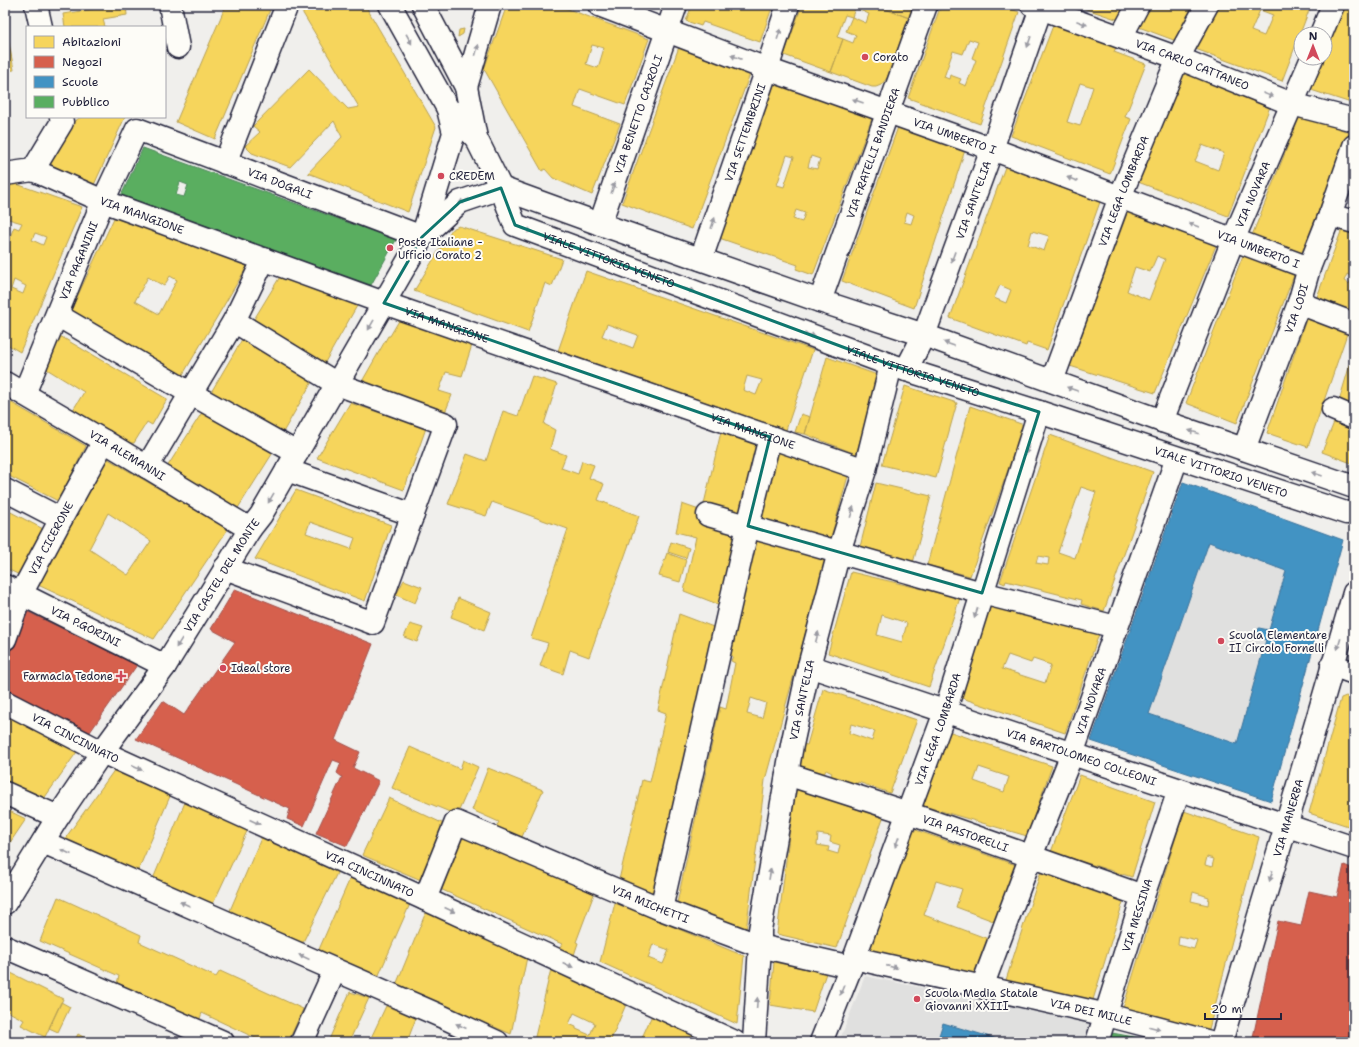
<svg xmlns="http://www.w3.org/2000/svg" width="1359" height="1047" font-family="'Shantell Sans',sans-serif">
	<style>
		.built { fill: #e0e0df }
		.homes { fill: #f6d55c; stroke: #b69f52; fill-rule: evenodd }
		.shops { fill: #d6604d; stroke: #a04d48 }
		.schools { fill: #4393c3; stroke: #39719a; fill-rule: evenodd }
		.public { fill: #5aae61; stroke: #498456; fill-rule: evenodd }
		.lines { fill: none; stroke-linecap: round; stroke-linejoin: round }
		.minor-casing { stroke: #22223b; stroke-width: 25 }
		.secondary-casing { stroke: #22223b; stroke-width: 25 }
		.minor { stroke: #fdfcf7; stroke-width: 22 }
		.secondary { stroke: #fdfcf7; stroke-width: 22 }
		.oneway { fill: #9a9aa2 }
		.marked { fill: none; stroke: #0f766e; stroke-width: 3; stroke-linejoin: round }
		.poi-dot { fill: #d1495b; stroke: #fdfcf7; stroke-width: 1.5 }
		.labels { text-anchor: middle; dominant-baseline: central; stroke-width: 4; stroke-linejoin: round; paint-order: stroke }
		.poi-label { font-size: 11px; fill: #22223b; stroke: #fdfcf7; text-anchor: start }
		.street-label { font-size: 11px; fill: #22223b; stroke: #fdfcf7 }
	</style>
	<rect width="100%" height="100%" fill="#f0efec"/>
	<filter id="ink" filterUnits="userSpaceOnUse"><feTurbulence type="fractalNoise" baseFrequency=".025" numOctaves="2"/><feDisplacementMap in="SourceGraphic" scale="8" xChannelSelector="R" yChannelSelector="G"/><feConvolveMatrix kernelMatrix="1 2 1 2 8 2 1 2 1" color-interpolation-filters="sRGB"/></filter>
	<g filter="url(#ink)">
		<path class="built" d="M 1185,487 L 1340,542 L 1270,798 L 1093,741 Z
			M 865,976 L 1094,1023 L 1087,1042 L 839,1042 Z"/>
		<path class="homes" d="M 92,5 L 126,5 L 127,15 L 103,19 L 105,27 L 65,27 L 63,14 L 93,9 Z
			M 226,5 L 272,5 L 215,139 L 176,122 Z
			M 310,5 L 365,5 L 436,127 L 408,212 L 308,173 L 342,137 L 334,121 L 290,167 L 252,153 L 245,146 L 260,132 L 253,126 L 309,69 L 348,109 L 359,107 L 301,10 Z
			M 507,5 L 557,5 L 649,39 L 625,105 L 580,89 L 574,107 L 620,124 L 592,195 L 553,178 L 545,169 L 542,171 L 484,69 ZM 592,45 L 604,48 L 598,68 L 586,64 Z
			M 647,5 L 661,5 L 660,9 Z
			M 692,5 L 773,5 L 760,42 L 703,22 L 701,26 L 686,21 Z
			M 802,5 L 856,5 L 852,17 L 845,15 L 837,37 L 843,39 L 831,72 L 784,55 Z
			M 856,5 L 875,5 L 909,18 L 887,78 L 881,85 L 876,87 L 872,87 L 831,72 L 843,39 L 853,43 L 856,35 L 846,31 L 852,17 L 866,23 L 869,14 L 855,8 Z
			M 875,5 L 913,5 L 909,18 Z
			M 941,5 L 999,5 L 1019,12 L 980,124 L 908,98 ZM 969,39 L 978,42 L 972,58 L 976,60 L 966,86 L 959,83 L 961,79 L 950,75 L 949,79 L 944,77 L 953,51 L 963,54 Z
			M 1074,5 L 1131,5 L 1122,21 Z
			M 1146,5 L 1199,5 L 1179,42 L 1136,26 Z
			M 1213,5 L 1311,5 L 1282,81 L 1190,47 ZM 1260,10 L 1273,15 L 1264,36 L 1251,31 Z
			M 1343,5 L 1354,5 L 1354,104 L 1311,90 L 1323,58 L 1325,58 L 1325,52 Z
			M 5,22 L 14,70 L 5,71 L 7,82 L 5,82 Z
			M 1054,23 L 1116,47 L 1114,52 L 1146,64 L 1125,117 L 1131,119 L 1110,174 L 1011,136 ZM 1080,83 L 1093,87 L 1080,126 L 1067,122 Z
			M 464,29 L 463,34 L 458,37 L 459,30 Z
			M 679,47 L 750,74 L 692,229 L 622,203 Z
			M 1181,70 L 1271,104 L 1228,216 L 1138,182 ZM 1202,145 L 1224,153 L 1218,170 L 1195,161 Z
			M 773,83 L 872,118 L 813,275 L 796,269 L 798,265 L 719,238 ZM 787,155 L 794,157 L 784,187 L 777,185 ZM 811,156 L 820,159 L 817,169 L 808,167 ZM 796,210 L 805,213 L 802,222 L 793,219 Z
			M 1301,113 L 1350,133 L 1300,257 L 1251,238 Z
			M 81,117 L 125,117 L 93,187 L 45,169 L 67,126 Z
			M 898,127 L 965,150 L 914,308 L 842,281 ZM 907,212 L 914,215 L 911,224 L 904,222 Z
			M 1005,167 L 1100,202 L 1047,350 L 1027,343 L 1026,346 L 950,318 ZM 1032,231 L 1049,236 L 1044,251 L 1028,245 ZM 1000,285 L 1011,290 L 1006,303 L 994,298 Z
			M 5,180 L 82,207 L 20,352 L 5,343 L 5,249 L 14,227 L 19,229 L 22,223 L 5,218 ZM 35,233 L 46,237 L 43,245 L 32,240 ZM 14,280 L 26,286 L 23,294 L 11,289 Z
			M 1128,211 L 1217,243 L 1155,393 L 1070,366 ZM 1157,256 L 1165,259 L 1149,300 L 1127,291 L 1135,267 L 1150,272 Z
			M 114,218 L 249,263 L 182,376 L 71,310 ZM 170,276 L 177,280 L 159,314 L 135,301 L 148,277 L 164,286 Z
			M 459,226 L 562,259 L 552,286 L 545,283 L 528,332 L 414,291 L 452,229 Z
			M 1342,229 L 1354,232 L 1354,312 L 1317,297 ZM 1347,274 L 1352,277 L 1349,284 L 1344,281 Z
			M 1245,250 L 1296,270 L 1237,423 L 1186,403 Z
			M 586,271 L 813,350 L 786,430 L 558,351 ZM 607,324 L 638,335 L 633,348 L 602,336 ZM 747,376 L 762,380 L 756,395 L 743,390 Z
			M 281,275 L 358,304 L 324,364 L 253,321 Z
			M 1308,314 L 1349,328 L 1308,447 L 1267,433 Z
			M 400,319 L 472,345 L 462,376 L 446,372 L 439,391 L 452,395 L 444,415 L 360,385 L 388,336 L 390,336 Z
			M 60,336 L 167,399 L 152,425 L 147,422 L 134,443 L 130,443 L 73,410 L 84,392 L 45,368 Z
			M 244,336 L 313,380 L 282,434 L 210,394 Z
			M 1354,351 L 1354,406 L 1339,401 Z
			M 827,357 L 880,376 L 856,454 L 805,434 Z
			M 532,376 L 557,384 L 544,424 L 555,430 L 550,449 L 566,455 L 561,468 L 578,474 L 582,461 L 594,465 L 589,478 L 604,484 L 598,500 L 639,516 L 589,657 L 570,650 L 563,674 L 540,666 L 548,643 L 531,638 L 568,529 L 492,502 L 486,516 L 448,504 L 467,454 L 486,461 L 503,411 L 518,416 Z
			M 905,386 L 957,403 L 936,478 L 882,465 Z
			M 5,399 L 86,446 L 58,501 L 5,474 Z
			M 350,403 L 426,428 L 404,490 L 317,458 Z
			M 970,406 L 1024,425 L 970,576 L 927,565 Z
			M 203,411 L 274,451 L 238,508 L 167,467 Z
			M 801,414 L 810,417 L 805,434 L 795,432 Z
			M 1335,420 L 1354,428 L 1354,464 L 1322,452 Z
			M 721,432 L 756,443 L 740,517 L 703,508 Z
			M 1050,435 L 1153,472 L 1104,611 L 1081,604 L 1082,600 L 1006,581 L 1005,584 L 1000,582 ZM 1081,487 L 1096,492 L 1075,558 L 1058,552 ZM 1038,556 L 1049,558 L 1048,565 L 1036,563 Z
			M 776,449 L 848,476 L 830,541 L 761,520 Z
			M 103,456 L 228,529 L 154,639 L 38,585 ZM 108,513 L 151,541 L 128,575 L 89,549 Z
			M 876,483 L 931,496 L 913,563 L 860,547 Z
			M 296,490 L 391,525 L 365,601 L 255,559 ZM 310,522 L 355,538 L 351,549 L 306,533 Z
			M 682,504 L 702,511 L 736,531 L 720,605 L 684,591 L 696,537 L 676,532 Z
			M 5,509 L 45,530 L 24,577 L 5,568 Z
			M 755,539 L 808,555 L 810,553 L 829,559 L 823,582 L 820,581 L 765,780 L 746,931 L 677,903 L 720,707 L 726,709 L 735,663 L 731,661 L 733,656 L 728,655 L 733,629 L 736,629 ZM 751,698 L 766,703 L 762,718 L 747,714 Z
			M 671,542 L 689,548 L 686,558 L 668,552 Z
			M 667,553 L 686,560 L 680,582 L 659,576 Z
			M 851,572 L 960,598 L 929,687 L 828,653 ZM 882,615 L 907,623 L 902,642 L 877,635 Z
			M 404,580 L 422,587 L 415,603 L 396,595 Z
			M 458,598 L 491,612 L 484,630 L 451,617 Z
			M 989,606 L 1099,634 L 1065,733 L 956,696 ZM 1008,655 L 1031,663 L 1033,659 L 1051,665 L 1045,683 L 1002,669 Z
			M 679,614 L 716,628 L 657,894 L 619,880 L 642,780 L 650,782 L 666,713 L 658,710 Z
			M 410,624 L 423,628 L 417,642 L 404,637 Z
			M 823,689 L 917,720 L 890,793 L 858,782 L 856,785 L 830,777 L 832,773 L 826,770 L 824,774 L 799,766 L 803,744 L 807,745 ZM 851,724 L 875,731 L 872,741 L 849,733 Z
			M 1346,696 L 1354,700 L 1354,828 L 1309,813 L 1341,698 Z
			M 5,715 L 79,749 L 38,807 L 5,790 Z
			M 945,730 L 1052,766 L 1027,836 L 917,804 ZM 979,767 L 1009,777 L 1004,792 L 974,781 Z
			M 410,747 L 460,769 L 463,760 L 478,767 L 457,815 L 392,788 Z
			M 488,768 L 543,790 L 521,839 L 496,827 L 499,822 L 472,810 Z
			M 115,769 L 171,794 L 137,873 L 64,840 Z
			M 1080,775 L 1155,802 L 1132,877 L 1051,852 Z
			M 795,788 L 883,818 L 837,948 L 777,934 ZM 818,834 L 831,836 L 830,842 L 840,845 L 838,854 L 828,851 L 829,847 L 817,845 Z
			M 389,798 L 446,825 L 421,880 L 362,855 Z
			M 186,800 L 248,829 L 212,906 L 153,879 Z
			M 5,809 L 26,819 L 5,850 Z
			M 1184,811 L 1259,837 L 1209,1029 L 1123,1008 ZM 1207,857 L 1214,859 L 1212,867 L 1205,865 ZM 1193,892 L 1209,897 L 1208,905 L 1191,901 ZM 1179,936 L 1197,940 L 1194,949 L 1178,945 Z
			M 910,828 L 1016,865 L 996,922 L 956,907 L 962,889 L 936,881 L 924,915 L 991,940 L 976,978 L 865,952 Z
			M 461,832 L 594,894 L 576,942 L 578,943 L 574,955 L 559,949 L 562,944 L 438,888 Z
			M 262,836 L 339,869 L 301,946 L 228,915 Z
			M 1042,868 L 1123,902 L 1092,1003 L 1005,983 Z
			M 352,874 L 410,904 L 378,977 L 317,954 Z
			M 58,897 L 141,935 L 139,942 L 216,977 L 220,971 L 303,1009 L 288,1042 L 264,1042 L 202,1013 L 199,1021 L 117,983 L 119,976 L 40,941 Z
			M 615,903 L 744,956 L 737,1024 L 600,962 ZM 653,944 L 669,950 L 663,964 L 648,958 Z
			M 426,912 L 527,957 L 511,1034 L 396,985 Z
			M 774,962 L 826,973 L 813,1012 L 770,1005 Z
			M 551,969 L 627,1002 L 610,1042 L 534,1041 ZM 574,1013 L 595,1023 L 590,1035 L 576,1029 L 576,1027 L 569,1024 Z
			M 5,970 L 63,999 L 45,1037 L 21,1025 L 24,1020 L 5,1010 Z
			M 350,992 L 369,998 L 349,1042 L 328,1042 Z
			M 61,1002 L 70,1007 L 58,1032 L 49,1028 Z
			M 386,1006 L 416,1018 L 407,1042 L 369,1042 Z
			M 653,1013 L 718,1042 L 640,1042 Z
			M 78,1034 L 92,1042 L 74,1042 Z"/>
		<path class="shops" d="M 235,589 L 373,644 L 335,740 L 360,752 L 353,768 L 379,781 L 347,846 L 316,833 L 342,777 L 337,773 L 341,763 L 333,760 L 304,826 L 287,819 L 290,809 L 136,739 L 163,701 L 184,715 L 235,642 L 211,629 Z
			M 28,612 L 137,665 L 90,732 L 5,692 L 5,661 Z
			M 1344,865 L 1354,869 L 1354,1042 L 1274,1042 L 1253,1037 L 1278,921 L 1301,926 L 1309,891 L 1337,897 Z"/>
		<path class="schools" d="M 1183,482 L 1343,540 L 1271,801 L 1091,741 ZM 1209,542 L 1286,571 L 1269,630 L 1259,628 L 1256,637 L 1266,640 L 1237,744 L 1149,714 Z
			M 943,1023 L 1007,1042 L 937,1042 Z"/>
		<path class="public" d="M 143,148 L 396,240 L 371,285 L 121,196 ZM 180,182 L 188,185 L 184,197 L 176,195 Z
			M 1112,1033 L 1139,1038 L 1138,1042 L 1110,1042 Z"/>
		<g class="lines">
			<defs>
				<g id="minor">
					<path d="M 36,5 L 41,27"/>
					<path d="M 170,5 L 178,47"/>
					<path id="s1" d="M 599,5 L 767,69 L 992,149 L 1309,268"/>
					<path id="s2" d="M 1032,5 L 1178,58 L 1292,104 L 1354,120"/>
					<path d="M 1321,34 L 1333,5"/>
					<path d="M 1121,37 L 1138,5"/>
					<path d="M 466,87 L 490,5"/>
					<path d="M 225,163 L 287,5"/>
					<path id="s3" d="M 33,170 L 103,201 L 384,303 L 865,470"/>
					<path d="M 5,174 L 33,170 L 62,122 L 61,117"/>
					<path d="M 1330,215 L 1354,222"/>
					<path id="s4" d="M 600,224 L 676,5"/>
					<path id="s5" d="M 701,259 L 767,69 L 788,5"/>
					<path id="s6" d="M 820,301 L 926,5"/>
					<path d="M 1299,303 L 1354,324"/>
					<path d="M 57,315 L 190,393 L 297,453"/>
					<path id="s7" d="M 906,370 L 924,335 L 992,149 L 1042,5"/>
					<path id="s8" d="M 1052,381 L 1120,197 L 1178,58 L 1207,5"/>
					<path id="s9" d="M 5,383 L 104,441 L 250,529"/>
					<path id="s10" d="M 24,394 L 103,201 L 137,129 L 422,237"/>
					<path d="M 1333,409 L 1354,418"/>
					<path id="s11" d="M 1162,421 L 1233,240 L 1312,58"/>
					<path id="s12" d="M 1244,449 L 1299,303 L 1309,268 L 1330,215 L 1354,146"/>
					<path d="M 147,467 L 234,321 L 264,259"/>
					<path d="M 287,470 L 413,515"/>
					<path d="M 5,490 L 61,519"/>
					<path d="M 708,515 L 982,593 L 1116,627"/>
					<path d="M 225,568 L 373,623 L 446,424 L 337,384 L 234,321"/>
					<path id="s13" d="M 5,586 L 165,666"/>
					<path id="s14" d="M 5,639 L 21,594 L 61,519 L 104,441"/>
					<path d="M 1332,665 L 1354,673"/>
					<path id="s15" d="M 809,666 L 1354,848"/>
					<path id="s16" d="M 5,702 L 102,752 L 425,899 L 735,1042"/>
					<path id="s17" d="M 787,774 L 908,813 L 1143,896"/>
					<path d="M 5,793 L 58,817"/>
					<path d="M 43,842 L 443,1017 L 497,1042"/>
					<path id="s18" d="M 425,899 L 456,822 L 661,909 L 760,946 L 851,967"/>
					<path d="M 661,909 L 748,526 L 770,437"/>
					<path d="M 5,947 L 223,1042"/>
					<path id="s19" d="M 854,958 L 1107,1015 L 1210,1042"/>
					<path id="s20" d="M 982,987 L 1031,856 L 1072,754 L 1177,458"/>
					<path d="M 302,1042 L 335,970"/>
					<path id="s21" d="M 754,1042 L 760,946 L 760,930 L 792,745 L 809,666 L 839,552 L 865,470 L 891,365"/>
					<path id="s22" d="M 821,1042 L 851,967 L 945,712 L 1039,412"/>
					<path id="s23" d="M 1097,1042 L 1143,896 L 1179,790"/>
					<path id="s24" d="M 1221,1042 L 1286,826 L 1354,593"/>
				</g>
				<g id="secondary">
					<path d="M 390,5 L 448,109 L 476,138"/>
					<path id="s25" d="M 423,5 L 466,87 L 476,138 L 501,188 L 515,225 L 891,365 L 1039,412 L 1346,513 L 1354,512"/>
					<path d="M 501,188 L 600,224 L 820,301 L 924,335 L 1162,421 L 1354,487"/>
					<path d="M 423,234 L 454,133 L 448,109"/>
					<path id="s26" d="M 5,903 L 58,817 L 102,752 L 165,666 L 250,529 L 261,515 L 422,237 L 460,202 L 501,188"/>
				</g>
			</defs>
			<use href="#minor" class="minor-casing"/>
			<use href="#secondary" class="secondary-casing"/>
			<use href="#minor" class="minor"/>
			<use href="#secondary" class="secondary"/>
		</g>
		<defs><path id="oneway-solid" d="M-6-.8H1V-3.2L6.5 0L1 3.2V.8H-6Z"/></defs>
		<g class="oneway">
			<use href="#oneway-solid" transform="translate(1082 23) rotate(21)"/>
			<use href="#oneway-solid" transform="translate(779 34) rotate(-72)"/>
			<use href="#oneway-solid" transform="translate(409 39) rotate(61)"/>
			<use href="#oneway-solid" transform="translate(1029 42) rotate(109)"/>
			<use href="#oneway-solid" transform="translate(477 50) rotate(-74)"/>
			<use href="#oneway-solid" transform="translate(736 57) rotate(-159)"/>
			<use href="#oneway-solid" transform="translate(1268 95) rotate(22)"/>
			<use href="#oneway-solid" transform="translate(858 101) rotate(-160)"/>
			<use href="#oneway-solid" transform="translate(1072 179) rotate(-159)"/>
			<use href="#oneway-solid" transform="translate(613 188) rotate(-71)"/>
			<use href="#oneway-solid" transform="translate(464 201) rotate(158)"/>
			<use href="#oneway-solid" transform="translate(713 223) rotate(-71)"/>
			<use href="#oneway-solid" transform="translate(1194 225) rotate(-159)"/>
			<use href="#oneway-solid" transform="translate(527 230) rotate(20)"/>
			<use href="#oneway-solid" transform="translate(953 257) rotate(110)"/>
			<use href="#oneway-solid" transform="translate(689 290) rotate(20)"/>
			<use href="#oneway-solid" transform="translate(371 325) rotate(120)"/>
			<use href="#oneway-solid" transform="translate(810 335) rotate(20)"/>
			<use href="#oneway-solid" transform="translate(949 344) rotate(-160)"/>
			<use href="#oneway-solid" transform="translate(1072 389) rotate(-160)"/>
			<use href="#oneway-solid" transform="translate(1000 399) rotate(17)"/>
			<use href="#oneway-solid" transform="translate(1194 432) rotate(-162)"/>
			<use href="#oneway-solid" transform="translate(1028 449) rotate(108)"/>
			<use href="#oneway-solid" transform="translate(1317 474) rotate(-161)"/>
			<use href="#oneway-solid" transform="translate(271 498) rotate(120)"/>
			<use href="#oneway-solid" transform="translate(852 512) rotate(-73)"/>
			<use href="#oneway-solid" transform="translate(976 613) rotate(108)"/>
			<use href="#oneway-solid" transform="translate(817 637) rotate(-75)"/>
			<use href="#oneway-solid" transform="translate(179 643) rotate(122)"/>
			<use href="#oneway-solid" transform="translate(1339 644) rotate(107)"/>
			<use href="#oneway-solid" transform="translate(137 768) rotate(24)"/>
			<use href="#oneway-solid" transform="translate(255 822) rotate(24)"/>
			<use href="#oneway-solid" transform="translate(897 842) rotate(110)"/>
			<use href="#oneway-solid" transform="translate(66 852) rotate(-156)"/>
			<use href="#oneway-solid" transform="translate(770 874) rotate(-80)"/>
			<use href="#oneway-solid" transform="translate(1271 876) rotate(107)"/>
			<use href="#oneway-solid" transform="translate(185 904) rotate(-156)"/>
			<use href="#oneway-solid" transform="translate(450 910) rotate(25)"/>
			<use href="#oneway-solid" transform="translate(304 957) rotate(-156)"/>
			<use href="#oneway-solid" transform="translate(568 965) rotate(25)"/>
			<use href="#oneway-solid" transform="translate(892 967) rotate(13)"/>
			<use href="#oneway-solid" transform="translate(842 990) rotate(112)"/>
			<use href="#oneway-solid" transform="translate(757 1003) rotate(-86)"/>
			<use href="#oneway-solid" transform="translate(461 1026) rotate(-155)"/>
			<use href="#oneway-solid" transform="translate(1155 1028) rotate(15)"/>
		</g>
	</g>
	<path class="marked" d="M 501,188 L 515,225 L 891,365 L 1039,412 L 982,593 L 748,526 L 770,437 L 384,303 L 422,237 L 460,202 Z"/>
	<g class="poi-dot">
		<circle cx="865" cy="57" r="4"/>
		<circle cx="441" cy="176" r="4"/>
		<circle cx="390" cy="248" r="4"/>
		<circle cx="1221" cy="641" r="4"/>
		<circle cx="223" cy="668" r="4"/>
		<path d="M119 670h4v4h4v4h-4v4h-4v-4h-4v-4h4z"/>
		<circle cx="917" cy="999" r="4"/>
	</g>
	<g class="labels">
		<g class="poi-label">
			<text x="873" y="57">Corato</text>
			<text x="449" y="176">CREDEM</text>
			<text x="398" y="242">Poste Italiane -<tspan x="398" dy="13">Ufficio Corato 2</tspan></text>
			<text x="1229" y="635">Scuola Elementare<tspan x="1229" dy="13">II Circolo Fornelli</tspan></text>
			<text x="231" y="668">Ideal store</text>
			<text x="113" y="676" text-anchor="end">Farmacia Tedone</text>
			<text x="925" y="993">Scuola Media Statale<tspan x="925" dy="13">Giovanni XXIII</tspan></text>
		</g>
		<g class="street-label">
			<text stroke="none"><textPath href="#s2" startOffset="171">VIA CARLO CATTANEO</textPath></text>
			<text stroke="none"><textPath href="#s4" startOffset="116">VIA BENETTO CAIROLI</textPath></text>
			<text stroke="none"><textPath href="#s5" startOffset="134">VIA SETTEMBRINI</textPath></text>
			<text stroke="none"><textPath href="#s1" startOffset="379">VIA UMBERTO I</textPath></text>
			<text stroke="none"><textPath href="#s6" startOffset="157">VIA FRATELLI BANDIERA</textPath></text>
			<text stroke="none"><textPath href="#s10" startOffset="441">VIA DOGALI</textPath></text>
			<text stroke="none"><textPath href="#s8" startOffset="203">VIA LEGA LOMBARDA</textPath></text>
			<text stroke="none"><textPath href="#s11" startOffset="244">VIA NOVARA</textPath></text>
			<text stroke="none"><textPath href="#s7" startOffset="183">VIA SANT'ELIA</textPath></text>
			<text stroke="none"><textPath href="#s3" startOffset="118">VIA MANGIONE</textPath></text>
			<text stroke="none"><textPath href="#s1" startOffset="703">VIA UMBERTO I</textPath></text>
			<text stroke="none"><textPath href="#s25" startOffset="340">VIALE VITTORIO VENETO</textPath></text>
			<text stroke="none"><textPath href="#s10" startOffset="144">VIA PAGANINI</textPath></text>
			<text stroke="none"><textPath href="#s12" startOffset="150">VIA LODI</textPath></text>
			<text stroke="none"><textPath href="#s3" startOffset="442">VIA MANGIONE</textPath></text>
			<text stroke="none"><textPath href="#s25" startOffset="664">VIALE VITTORIO VENETO</textPath></text>
			<text stroke="none"><textPath href="#s3" startOffset="766">VIA MANGIONE</textPath></text>
			<text stroke="none"><textPath href="#s9" startOffset="142">VIA ALEMANNI</textPath></text>
			<text stroke="none"><textPath href="#s25" startOffset="988">VIALE VITTORIO VENETO</textPath></text>
			<text stroke="none"><textPath href="#s14" startOffset="111">VIA CICERONE</textPath></text>
			<text stroke="none"><textPath href="#s26" startOffset="393">VIA CASTEL DEL MONTE</textPath></text>
			<text stroke="none"><textPath href="#s13" startOffset="90">VIA P.GORINI</textPath></text>
			<text stroke="none"><textPath href="#s21" startOffset="346">VIA SANT'ELIA</textPath></text>
			<text stroke="none"><textPath href="#s20" startOffset="306">VIA NOVARA</textPath></text>
			<text stroke="none"><textPath href="#s22" startOffset="334">VIA LEGA LOMBARDA</textPath></text>
			<text stroke="none"><textPath href="#s16" startOffset="79">VIA CINCINNATO</textPath></text>
			<text stroke="none"><textPath href="#s15" startOffset="287">VIA BARTOLOMEO COLLEONI</textPath></text>
			<text stroke="none"><textPath href="#s24" startOffset="234">VIA MANERBA</textPath></text>
			<text stroke="none"><textPath href="#s17" startOffset="188">VIA PASTORELLI</textPath></text>
			<text stroke="none"><textPath href="#s16" startOffset="403">VIA CINCINNATO</textPath></text>
			<text stroke="none"><textPath href="#s18" startOffset="294">VIA MICHETTI</textPath></text>
			<text stroke="none"><textPath href="#s23" startOffset="133">VIA MESSINA</textPath></text>
			<text stroke="none"><textPath href="#s19" startOffset="243">VIA DEI MILLE</textPath></text>
		</g>
	</g>
	<rect width="1359" height="1047" fill="none" stroke="#fdfcf7" stroke-width="20"/>
	<rect x="10" y="10" width="1339" height="1027" fill="none" stroke="#22223b" stroke-width="1.5" filter="url(#ink)"/>
	<rect x="26" y="26" width="140" height="92" fill="#fdfcf7" stroke="#a5a5ac"/>
	<rect x="34" y="36" width="20" height="12" fill="#f6d55c" stroke="#a5a5ac"/>
	<text x="62" y="46" font-size="12" fill="#22223b">Abitazioni</text>
	<rect x="34" y="56" width="20" height="12" fill="#d6604d" stroke="#a5a5ac"/>
	<text x="62" y="66" font-size="12" fill="#22223b">Negozi</text>
	<rect x="34" y="76" width="20" height="12" fill="#4393c3" stroke="#a5a5ac"/>
	<text x="62" y="86" font-size="12" fill="#22223b">Scuole</text>
	<rect x="34" y="96" width="20" height="12" fill="#5aae61" stroke="#a5a5ac"/>
	<text x="62" y="106" font-size="12" fill="#22223b">Pubblico</text>
	<g transform="translate(1313 46)"><circle r="19" fill="#fdfcf7" stroke="#a5a5ac"/>
	<path d="M0-3L7 15L0 10L-7 15Z" fill="#d1495b"/>
	<text y="-6" font-size="11" font-weight="bold" text-anchor="middle" fill="#22223b">N</text>
	</g>
	<path d="M1205 1013v6h76v-6" fill="none" stroke="#22223b" stroke-width="2"/>
	<text x="1211" y="1013" font-size="12" fill="#22223b" stroke="#fdfcf7" stroke-width="3" paint-order="stroke">20 m</text>
</svg>
